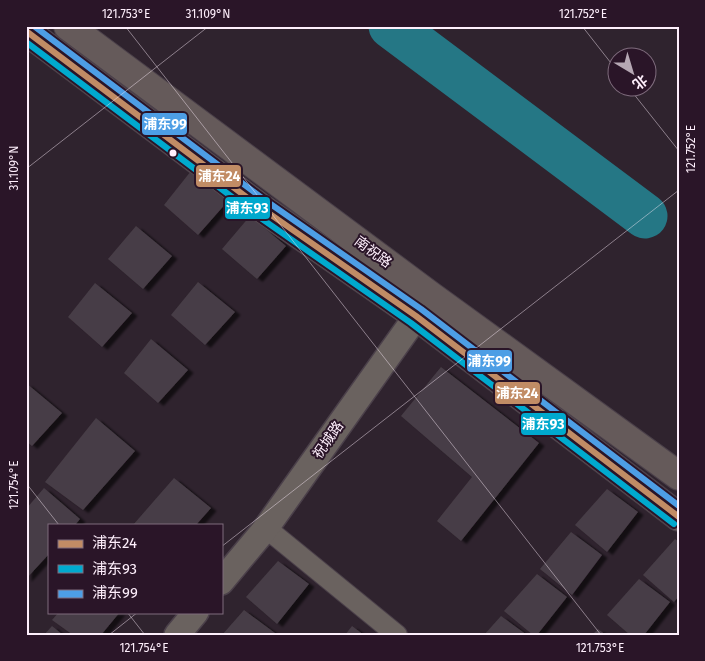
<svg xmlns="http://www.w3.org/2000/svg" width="705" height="661" font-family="'Fira Sans','Noto Sans SC',sans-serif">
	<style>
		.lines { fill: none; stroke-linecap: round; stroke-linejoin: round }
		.river { stroke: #257785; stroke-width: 45 }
		.building { fill: #473d46; filter: url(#shadow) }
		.minor-casing { stroke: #4b404a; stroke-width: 22 }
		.tertiary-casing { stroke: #4b404a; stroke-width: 28 }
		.secondary-casing { stroke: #4b404a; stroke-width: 30 }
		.minor { stroke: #6a625f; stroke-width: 20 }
		.tertiary { stroke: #6a625f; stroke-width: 25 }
		.secondary { stroke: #655a5a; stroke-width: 28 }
		.bus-1-casing { stroke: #2a1528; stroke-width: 10 }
		.bus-2-casing { stroke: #2a1528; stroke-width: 10 }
		.bus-3-casing { stroke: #2a1528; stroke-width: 10 }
		.bus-1 { stroke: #c18c65; stroke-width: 6 }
		.bus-2 { stroke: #00a9ce; stroke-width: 6 }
		.bus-3 { stroke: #4d9ee5; stroke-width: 6 }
		.ticks { fill: none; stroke: #feeffc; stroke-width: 1; stroke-opacity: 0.45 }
		.bus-dot { fill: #feeffc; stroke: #2a1528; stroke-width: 2 }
		.labels { text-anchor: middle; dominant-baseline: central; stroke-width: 4; stroke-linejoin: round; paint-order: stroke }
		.street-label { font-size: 14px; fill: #feeffc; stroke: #2a1528 }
		.line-badge { stroke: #2a1528; stroke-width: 2 }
		.badge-label { font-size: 14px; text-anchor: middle; font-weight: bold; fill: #fff }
		.neatline { fill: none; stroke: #feeffc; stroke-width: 2 }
		.ticks-label { font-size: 12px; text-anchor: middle; fill: #feeffc }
	</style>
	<defs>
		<filter id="shadow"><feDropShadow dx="5.5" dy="3" stdDeviation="1" flood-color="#0009"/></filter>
	</defs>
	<rect width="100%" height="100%" fill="#2f232e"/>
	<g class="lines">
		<path class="river" d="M 391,26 L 645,216"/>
	</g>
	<path class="building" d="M 191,171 L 228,201 L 198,235 L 164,205 Z
		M 250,216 L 286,246 L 257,279 L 222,249 Z
		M 136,226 L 172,256 L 143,289 L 108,259 Z
		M 198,282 L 235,312 L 205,345 L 171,315 Z
		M 95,283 L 132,313 L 102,347 L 68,317 Z
		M 151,339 L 188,370 L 158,403 L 124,373 Z
		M 441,367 L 539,443 L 461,541 L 437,521 L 472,477 L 401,416 Z
		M 26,383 L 62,413 L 32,446 L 26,441 Z
		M 96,418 L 135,451 L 83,510 L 45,482 Z
		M 174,478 L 211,508 L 196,525 L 133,525 Z
		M 44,488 L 80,519 L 75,525 L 49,525 L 49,554 L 26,579 L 26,509 Z
		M 607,489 L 638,512 L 607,552 L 575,525 Z
		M 571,532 L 602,555 L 572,595 L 540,569 Z
		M 675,539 L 679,542 L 679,596 L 674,602 L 643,575 Z
		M 278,561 L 309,584 L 277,624 L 246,597 Z
		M 537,574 L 567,597 L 537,635 L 533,635 L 504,611 Z
		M 639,579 L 670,602 L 644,635 L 630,635 L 607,615 Z
		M 244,610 L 275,633 L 273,635 L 222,635 Z
		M 59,612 L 120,612 L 101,635 L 73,635 L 52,620 Z
		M 501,616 L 527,635 L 484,635 Z
		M 52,626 L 63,635 L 44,635 Z
		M 352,626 L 364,635 L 345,635 Z
		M 598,629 L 606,635 L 592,635 Z"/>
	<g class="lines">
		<defs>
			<path id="minor" d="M 266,528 L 397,635"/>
			<path id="tertiary" d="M 221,582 L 266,528 L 428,300
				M 177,635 L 196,612"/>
			<path id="secondary" d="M 68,26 L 431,296 L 679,476
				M 26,31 L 257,205 L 416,316 L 679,517"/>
		</defs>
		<use href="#minor" class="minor-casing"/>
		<use href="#tertiary" class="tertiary-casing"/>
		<use href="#secondary" class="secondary-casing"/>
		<use href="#minor" class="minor"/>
		<use href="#tertiary" class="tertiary"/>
		<use href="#secondary" class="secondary"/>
		<defs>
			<path id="bus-1" d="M 26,31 L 257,205 L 416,316 L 679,517"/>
			<path id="bus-2" d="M 26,42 L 252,212 L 411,323 L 674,524"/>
			<path id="bus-3" d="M 34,26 L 262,198 L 421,309 L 679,506"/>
		</defs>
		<use href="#bus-1" class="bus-1-casing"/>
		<use href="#bus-2" class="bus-2-casing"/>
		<use href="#bus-3" class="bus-3-casing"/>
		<use href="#bus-1" class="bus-1"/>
		<use href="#bus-2" class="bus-2"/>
		<use href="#bus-3" class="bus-3"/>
	</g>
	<path class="ticks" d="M 125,26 L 601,635M 582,26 L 618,72M 629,88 L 679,151M 26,169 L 209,26M 26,483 L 59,525M 221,547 L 679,190M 127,612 L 145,635M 109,635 L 138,612"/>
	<circle class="bus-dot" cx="173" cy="153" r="4.5"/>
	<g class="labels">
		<g class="street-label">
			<text transform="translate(373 252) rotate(37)">南祝路</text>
			<text transform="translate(328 440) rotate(-55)">祝城路</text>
		</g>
	</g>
	<g class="line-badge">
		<rect x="141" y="112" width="47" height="24" rx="5" fill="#4d9ee5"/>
		<rect x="195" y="164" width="47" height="24" rx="5" fill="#c18c65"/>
		<rect x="224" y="196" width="47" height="24" rx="5" fill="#00a9ce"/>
		<rect x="466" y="349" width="47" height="24" rx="5" fill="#4d9ee5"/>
		<rect x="494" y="381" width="47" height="24" rx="5" fill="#c18c65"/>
		<rect x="520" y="412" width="47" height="24" rx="5" fill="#00a9ce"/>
	</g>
	<g class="badge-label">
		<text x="165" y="129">浦东99</text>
		<text x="219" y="181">浦东24</text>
		<text x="247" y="213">浦东93</text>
		<text x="489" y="366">浦东99</text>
		<text x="517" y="398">浦东24</text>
		<text x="543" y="429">浦东93</text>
	</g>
	<rect width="705" height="661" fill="none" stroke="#2a1528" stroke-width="55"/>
	<rect x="48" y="524" width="175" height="90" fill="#2a1528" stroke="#7f6c7d"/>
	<rect x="58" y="540" width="25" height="8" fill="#c18c65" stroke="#7f6c7d"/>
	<text x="92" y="548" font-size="15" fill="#feeffc">浦东24</text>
	<rect x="58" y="565" width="25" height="8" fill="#00a9ce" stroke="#7f6c7d"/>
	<text x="92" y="574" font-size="15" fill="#feeffc">浦东93</text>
	<rect x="58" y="590" width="25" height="8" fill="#4d9ee5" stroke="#7f6c7d"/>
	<text x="92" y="598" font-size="15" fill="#feeffc">浦东99</text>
	<g transform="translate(632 72) rotate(142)"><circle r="24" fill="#2a1528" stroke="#7f6c7d"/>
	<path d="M0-4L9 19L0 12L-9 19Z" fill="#b6a8b4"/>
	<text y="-8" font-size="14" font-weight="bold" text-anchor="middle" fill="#feeffc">北</text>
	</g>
	<rect x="28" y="28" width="650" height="606" class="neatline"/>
	<g class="ticks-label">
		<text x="126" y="18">121.753°E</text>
		<text x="208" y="18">31.109°N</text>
		<text x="583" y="18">121.752°E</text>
		<text transform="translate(691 149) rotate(-90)" y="4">121.752°E</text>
		<text transform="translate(14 168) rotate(-90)" y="4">31.109°N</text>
		<text transform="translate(14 485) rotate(-90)" y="4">121.754°E</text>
		<text x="144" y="652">121.754°E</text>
		<text x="600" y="652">121.753°E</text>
	</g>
</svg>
